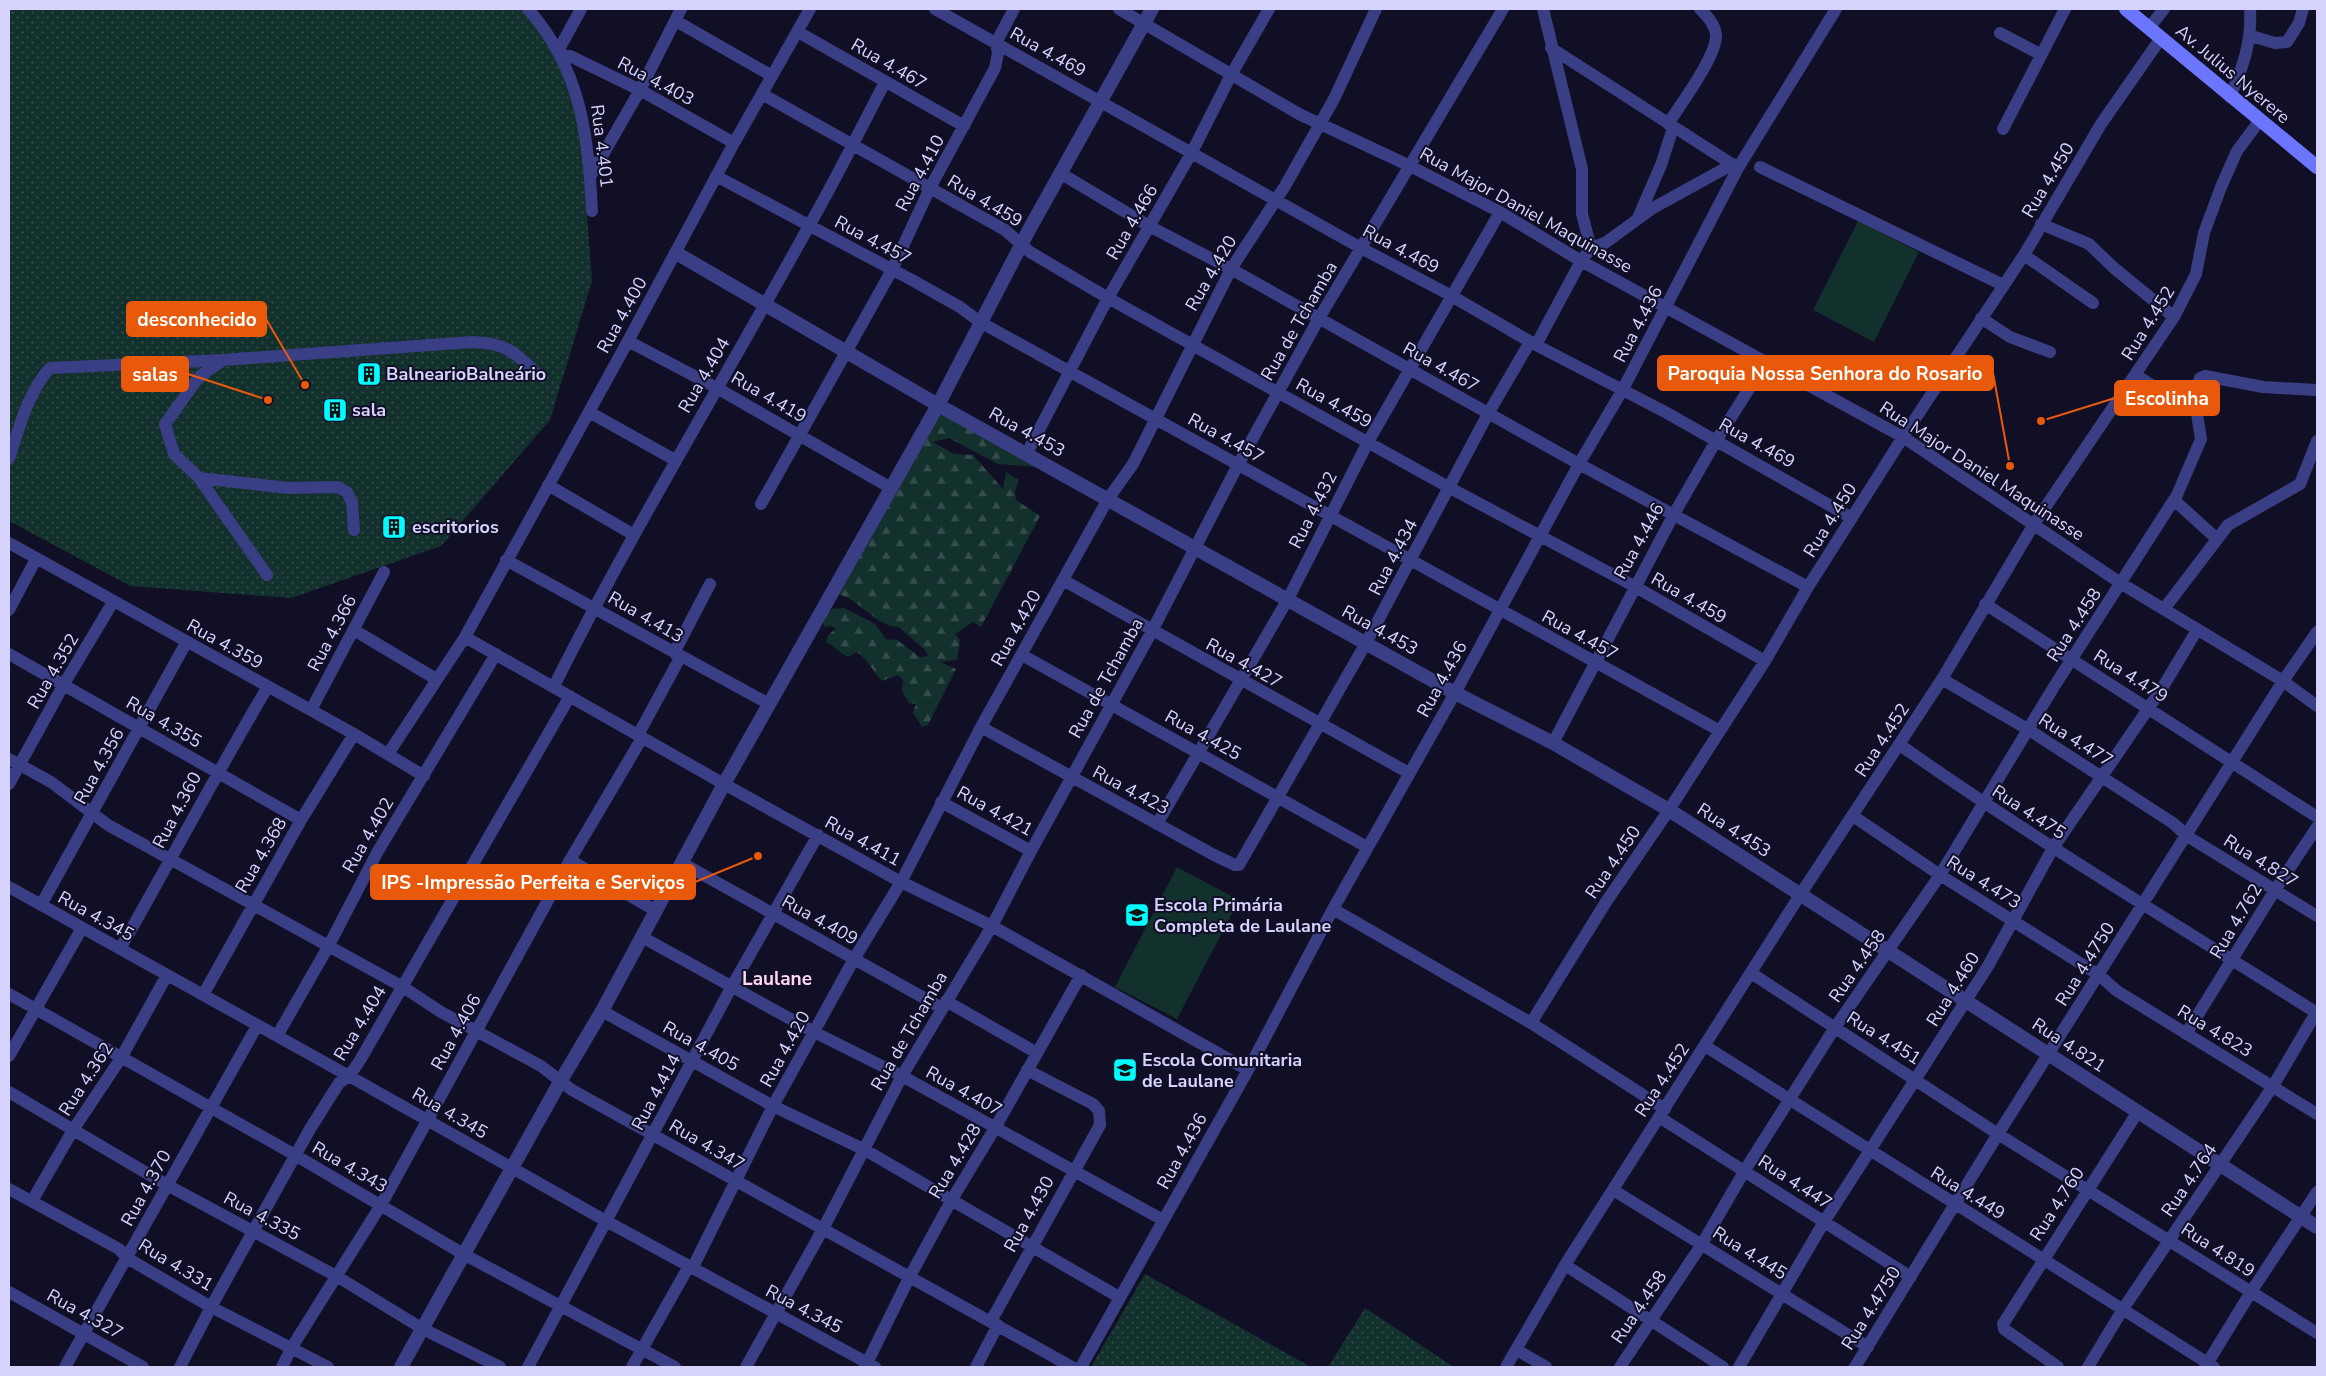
<svg xmlns="http://www.w3.org/2000/svg" width="2326" height="1376" font-family="'Nunito Sans',sans-serif">
	<style>
		.grass { fill: url(#grass-dots) }
		.forest { fill: url(#forest-firs) }
		.pitch { fill: #12302c }
		.lines { fill: none; stroke-linecap: round; stroke-linejoin: round }
		.minor { stroke: #3a3e85; stroke-width: 12 }
		.tertiary { stroke: #3a3e85; stroke-width: 14 }
		.secondary { stroke: #6c75fe; stroke-width: 14 }
		.labels { text-anchor: middle; dominant-baseline: central; stroke-width: 4; stroke-linejoin: round; paint-order: stroke }
		.street-label { font-size: 18px; fill: #d6d4ff; stroke: #110f26 }
		.poi-label { font-size: 18px; font-weight: bold; fill: #d6d4ff; stroke: #110f26; text-anchor: start }
		.neighbourhood-label { font-size: 19px; font-weight: bold; fill: #ffd6f4; stroke: #110f26 }
		.leader { fill: none; stroke: #e8590c; stroke-width: 2 }
		.callout-dot { fill: #e8590c; stroke: #110f26; stroke-width: 2 }
		.callout { fill: #e8590c; stroke: #e8590c; stroke-width: 2 }
		.callout-label { font-size: 19px; text-anchor: middle; font-weight: bold; fill: #fff }
	</style>
	<defs>
		<pattern id="grass-dots" width="8" height="8" patternUnits="userSpaceOnUse" patternTransform="scale(1.25)"><rect width="8" height="8" fill="#12302c"/><path d="M2 2h.1M6 6h.1" fill="none" stroke="#344d4c" stroke-width="1.8" stroke-linecap="round"/></pattern>
		<pattern id="forest-firs" width="22" height="20" patternUnits="userSpaceOnUse" patternTransform="scale(1.25)"><rect width="22" height="20" fill="#12302c"/><path d="M5 1l3.5 6h-7zM16 11l3.5 6h-7z" fill="#344d4c"/></pattern>
	</defs>
	<rect width="100%" height="100%" fill="#110f26"/>
	<path class="grass" d="M 9,9 L 526,9 L 578,97 L 592,281 L 550,420 L 441,546 L 291,598 L 130,586 L 9,521 Z
		M 1145,1274 L 1311,1367 L 1091,1367 Z
		M 1365,1308 L 1454,1367 L 1328,1367 Z"/>
	<path class="forest" d="M 941,406 L 1036,462 L 1036,467 L 998,464 L 949,438 L 933,442 L 954,454 L 973,455 L 1003,489 L 1006,472 L 1019,480 L 1015,491 L 1016,500 L 1040,516 L 981,627 L 973,622 L 955,634 L 960,640 L 957,660 L 940,662 L 956,669 L 928,725 L 922,727 L 913,713 L 916,704 L 909,703 L 902,691 L 903,680 L 898,675 L 882,681 C 872,671 869,660 857,652 L 848,657 C 838,653 836,646 826,642 L 828,635 L 836,629 L 831,626 L 824,627 L 823,618 L 832,609 L 844,608 L 875,624 L 886,639 L 897,640 L 920,657 L 928,656 L 926,651 L 899,627 L 890,626 L 878,620 L 852,600 L 837,593 Z"/>
	<path class="pitch" d="M 1858,221 L 1919,252 L 1874,342 L 1813,310 Z
		M 1177,867 L 1239,900 L 1177,1019 L 1115,987 Z"/>
	<g class="lines">
		<path class="minor" d="M 528,9 C 581,69 588,134 592,211
			M 935,9 L 1361,248 L 1450,295 L 1536,345 L 1667,413 L 1852,518
			M 1119,9 L 1299,114 L 1410,166 L 1500,212 L 1581,261 L 1903,437 L 2122,584 L 2283,681 L 2317,706
			M 676,21 L 772,76
			M 2149,28 L 2164,9
			M 798,32 L 964,126
			M 2000,33 L 2040,54
			M 2251,36 L 2275,43 L 2287,42 L 2299,23 L 2303,9
			M 1551,48 L 1738,168
			M 558,51 L 581,9
			M 560,55 L 570,56 L 640,90 L 734,143
			M 762,94 L 1005,230 L 1030,252 L 1108,298 L 1450,488 L 1634,586 L 1765,661
			M 2230,97 C 2243,66 2252,43 2250,9
			M 1668,124 C 1680,105 1717,56 1716,35 C 1715,24 1707,16 1700,9
			M 2003,129 L 2065,9
			M 1760,167 L 2003,285
			M 1060,173 L 1149,226 L 1231,269 L 1579,464 L 1808,587
			M 716,176 L 912,280 L 960,307 L 980,322 L 1720,731
			M 590,177 L 640,90 L 681,9
			M 1638,218 L 1661,165 L 1673,128
			M 2041,224 L 2089,244 L 2114,268 L 2174,317
			M 1591,248 L 1605,243 L 1653,208 L 1733,164
			M 2024,255 L 2093,303
			M 1981,318 L 2010,337 L 2050,352
			M 628,341 L 717,388 L 891,488
			M 1536,345 L 1581,261 L 1591,248 L 1582,214 L 1582,169 L 1543,9
			M 223,360 L 472,342 C 505,343 514,351 536,373
			M 2136,375 L 2181,404 L 2195,405
			M 589,412 L 675,460
			M 1027,453 L 1108,298 L 1192,152 L 1231,75 L 1269,9
			M 9,459 C 19,428 28,392 50,368 L 223,360 L 199,377 L 165,424 L 174,454 L 199,478 L 289,488 L 337,487 L 347,492 L 352,503 L 354,530
			M 199,478 L 267,575
			M 548,485 L 634,535
			M 2174,500 L 2217,539
			M 761,504 L 892,270 L 930,188 L 995,68 L 998,53 L 996,43 L 1014,9
			M 9,543 L 354,734 L 424,776
			M 506,560 L 769,704
			M 1063,580 L 1409,773
			M 1985,604 L 2317,817
			M 2164,609 L 2228,525 L 2300,484 L 2317,441
			M 9,610 L 36,559
			M 354,630 L 436,679
			M 465,637 L 724,784 L 901,882 L 992,926 L 1248,1070
			M 674,653 L 710,584
			M 9,654 L 301,820
			M 1022,655 L 1367,847
			M 1942,679 L 2029,730 L 2173,823 L 2187,836 L 2317,916
			M 554,686 C 633,529 724,380 809,226 C 836,179 860,130 885,82
			M 311,710 L 384,572
			M 981,727 L 1214,855 L 1235,865 L 1239,865 L 1366,643 L 1489,412 L 1530,342
			M 638,735 L 681,656
			M 1553,743 L 1674,514 L 1716,441 L 1766,362
			M 1900,745 C 2035,840 2177,925 2317,1013
			M 388,754 L 465,637 L 628,341 L 734,143 L 810,9
			M 9,759 L 51,782 L 108,825 L 403,987 L 441,1012 L 541,1066 L 572,1090 L 1072,1367
			M 9,784 L 64,684 L 113,602
			M 941,802 L 1031,851
			M 1853,816 L 1940,875 L 2099,975 L 2117,991 L 2317,1114
			M 1157,824 L 1288,599 L 1368,442 L 1500,212
			M 570,860 L 656,911
			M 682,863 L 942,1008
			M 9,887 L 349,1076 L 606,1221 L 875,1367
			M 41,905 L 186,643
			M 1333,909 L 1531,1023 L 1665,1109
			M 642,937 L 814,1032 L 902,1076 L 1163,1220
			M 120,949 C 170,862 216,774 267,688
			M 1751,973 L 1998,1134 L 2317,1333
			M 9,994 L 295,1155 L 465,1255 L 675,1367
			M 203,995 L 301,820 L 354,734
			M 946,1001 L 1037,1053
			M 602,1011 L 773,1106 L 865,1150 L 1119,1297
			M 1531,1023 L 1606,902 L 1669,810 L 1765,661 L 1808,587 L 1903,437 L 2024,255 L 2101,124 L 2161,38
			M 2186,1034 L 2275,890 L 2317,827
			M 277,1036 L 328,947 L 378,851 L 496,654
			M 1705,1046 L 2214,1367
			M 9,1056 L 82,928
			M 9,1092 L 167,1185 L 338,1277 L 423,1329 L 500,1367
			M 1659,1117 L 1911,1277
			M 9,1189 L 119,1249 L 127,1258 L 211,1307 L 328,1367
			M 1613,1190 L 1868,1347
			M 32,1201 L 73,1130 L 121,1058 L 167,975
			M 1565,1265 L 1723,1367
			M 692,1269 L 773,1106 L 854,959 L 901,882 L 981,727 L 1108,499 L 1133,464 L 1231,269 L 1285,186 L 1334,99 L 1376,9
			M 9,1292 L 143,1367
			M 991,1321 L 1100,1125 L 1099,1111 L 1093,1104 L 1027,1070
			M 1517,1350 L 1546,1367
			M 65,1367 L 257,1026
			M 180,1367 L 211,1307 L 310,1129 L 339,1083 L 349,1076 L 359,1062 L 570,696
			M 282,1367 L 292,1347 L 381,1205 L 570,860 L 642,738
			M 528,1367 L 732,986 L 818,835
			M 632,1367 L 689,1266
			M 746,1367 L 823,1229 L 902,1076 L 992,926 L 1031,851 L 1152,631 L 1238,465 L 1318,320 L 1503,9
			M 865,1367 L 909,1278 L 951,1201 L 995,1128 L 1081,975
			M 976,1367 L 998,1325
			M 1081,1367 L 1248,1070 L 1333,909 L 1455,693 L 1579,464 L 1623,389 L 1738,168 L 1836,9
			M 1506,1367 L 1565,1265 L 1800,895 L 1942,679 L 2034,524 L 2174,317 L 2196,274 L 2204,233 L 2221,187 L 2237,151 L 2260,120
			M 1620,1367 L 1702,1244 L 1745,1170 L 1834,1029 L 1940,875 L 2055,685 L 2177,495 L 2201,439 L 2194,395 L 2200,378 L 2205,376 L 2263,387 L 2317,390
			M 1739,1367 L 1824,1222 L 1988,966 L 2053,848 L 2161,690 L 2197,630
			M 1855,1367 L 1998,1134 L 2232,762 L 2283,681 L 2317,632
			M 2058,1367 L 2004,1329 L 2003,1324 L 2137,1113
			M 2088,1367 L 2123,1309 L 2273,1086 L 2317,1011
			M 2205,1367 L 2251,1292 L 2317,1192"/>
		<path class="tertiary" d="M 676,253 L 938,405 L 1455,693 L 1553,743 L 1669,810 L 2317,1227
			M 401,1367 L 560,1082 L 602,1011 L 724,784 L 938,405 L 1030,228 L 1152,9"/>
		<path class="secondary" d="M 2126,9 L 2317,167"/>
	</g>
	<defs>
		<symbol id="building-square" viewBox="-11 -11 22 22"><rect x="-9" y="-9" width="18" height="18" rx="4" fill="#01fbfe" stroke="#110f26"/><path d="M-4-6H4V6H1V3H-1V6H-4ZM-2.5-4.3h1.7v1.8h-1.7ZM.8-4.3h1.7v1.8H.8ZM-2.5-1h1.7V.8h-1.7ZM.8-1h1.7V.8H.8Z" fill="#111"/></symbol>
		<symbol id="school-square" viewBox="-11 -11 22 22"><rect x="-9" y="-9" width="18" height="18" rx="4" fill="#01fbfe" stroke="#110f26"/><path d="M0-5L7-2L0 1L-7-2ZM-4 1L0 2.5L4 1V4Q0 6-4 4Z" fill="#111"/></symbol>
	</defs>
	<g fill-rule="evenodd">
		<use href="#building-square" x="355" y="360" width="28" height="28"/>
		<use href="#building-square" x="321" y="396" width="28" height="28"/>
		<use href="#building-square" x="380" y="513" width="28" height="28"/>
		<use href="#school-square" x="1123" y="901" width="28" height="28"/>
		<use href="#school-square" x="1111" y="1056" width="28" height="28"/>
	</g>
	<g class="labels">
		<g class="street-label">
			<text transform="translate(1048 52) rotate(29)">Rua 4.469</text>
			<text transform="translate(889 64) rotate(30)">Rua 4.467</text>
			<text transform="translate(2233 74) rotate(40)">Av. Julius Nyerere</text>
			<text transform="translate(656 81) rotate(28)">Rua 4.403</text>
			<text transform="translate(602 146) rotate(83)">Rua 4.401</text>
			<text transform="translate(920 173) rotate(-62)">Rua 4.410</text>
			<text transform="translate(2048 180) rotate(-59)">Rua 4.450</text>
			<text transform="translate(985 201) rotate(31)">Rua 4.459</text>
			<text transform="translate(1526 210) rotate(29)">Rua Major Daniel Maquinasse</text>
			<text transform="translate(1132 222) rotate(-60)">Rua 4.466</text>
			<text transform="translate(873 240) rotate(28)">Rua 4.457</text>
			<text transform="translate(1401 249) rotate(28)">Rua 4.469</text>
			<text transform="translate(1211 273) rotate(-60)">Rua 4.420</text>
			<text transform="translate(622 315) rotate(-61)">Rua 4.400</text>
			<text transform="translate(1299 321) rotate(-60)">Rua de Tchamba</text>
			<text transform="translate(2148 323) rotate(-58)">Rua 4.452</text>
			<text transform="translate(1638 324) rotate(-62)">Rua 4.436</text>
			<text transform="translate(1441 367) rotate(29)">Rua 4.467</text>
			<text transform="translate(704 375) rotate(-60)">Rua 4.404</text>
			<text transform="translate(769 397) rotate(30)">Rua 4.419</text>
			<text transform="translate(1334 403) rotate(29)">Rua 4.459</text>
			<text transform="translate(1027 432) rotate(29)">Rua 4.453</text>
			<text transform="translate(1226 438) rotate(29)">Rua 4.457</text>
			<text transform="translate(1757 443) rotate(29)">Rua 4.469</text>
			<text transform="translate(1982 471) rotate(33)">Rua Major Daniel Maquinasse</text>
			<text transform="translate(1313 510) rotate(-63)">Rua 4.432</text>
			<text transform="translate(1830 520) rotate(-58)">Rua 4.450</text>
			<text transform="translate(1639 541) rotate(-61)">Rua 4.446</text>
			<text transform="translate(1393 557) rotate(-62)">Rua 4.434</text>
			<text transform="translate(1689 598) rotate(30)">Rua 4.459</text>
			<text transform="translate(646 617) rotate(30)">Rua 4.413</text>
			<text transform="translate(2074 625) rotate(-57)">Rua 4.458</text>
			<text transform="translate(1016 628) rotate(-61)">Rua 4.420</text>
			<text transform="translate(1380 630) rotate(29)">Rua 4.453</text>
			<text transform="translate(332 633) rotate(-62)">Rua 4.366</text>
			<text transform="translate(1580 635) rotate(29)">Rua 4.457</text>
			<text transform="translate(225 644) rotate(29)">Rua 4.359</text>
			<text transform="translate(1244 663) rotate(29)">Rua 4.427</text>
			<text transform="translate(53 671) rotate(-60)">Rua 4.352</text>
			<text transform="translate(2131 676) rotate(32)">Rua 4.479</text>
			<text transform="translate(1106 678) rotate(-61)">Rua de Tchamba</text>
			<text transform="translate(1442 679) rotate(-61)">Rua 4.436</text>
			<text transform="translate(164 722) rotate(30)">Rua 4.355</text>
			<text transform="translate(1203 735) rotate(29)">Rua 4.425</text>
			<text transform="translate(1882 740) rotate(-57)">Rua 4.452</text>
			<text transform="translate(2076 740) rotate(32)">Rua 4.477</text>
			<text transform="translate(99 766) rotate(-61)">Rua 4.356</text>
			<text transform="translate(1131 790) rotate(28)">Rua 4.423</text>
			<text transform="translate(177 810) rotate(-62)">Rua 4.360</text>
			<text transform="translate(995 811) rotate(29)">Rua 4.421</text>
			<text transform="translate(2029 812) rotate(33)">Rua 4.475</text>
			<text transform="translate(1734 830) rotate(33)">Rua 4.453</text>
			<text transform="translate(368 835) rotate(-60)">Rua 4.402</text>
			<text transform="translate(863 841) rotate(29)">Rua 4.411</text>
			<text transform="translate(261 855) rotate(-60)">Rua 4.368</text>
			<text transform="translate(2261 861) rotate(32)">Rua 4.827</text>
			<text transform="translate(1613 862) rotate(-56)">Rua 4.450</text>
			<text transform="translate(1984 882) rotate(32)">Rua 4.473</text>
			<text transform="translate(96 916) rotate(29)">Rua 4.345</text>
			<text transform="translate(820 920) rotate(29)">Rua 4.409</text>
			<text transform="translate(2236 921) rotate(-59)">Rua 4.762</text>
			<text transform="translate(2085 964) rotate(-58)">Rua 4.4750</text>
			<text transform="translate(1857 966) rotate(-55)">Rua 4.458</text>
			<text transform="translate(1953 989) rotate(-58)">Rua 4.460</text>
			<text transform="translate(360 1023) rotate(-59)">Rua 4.404</text>
			<text transform="translate(909 1031) rotate(-60)">Rua de Tchamba</text>
			<text transform="translate(2215 1031) rotate(31)">Rua 4.823</text>
			<text transform="translate(456 1032) rotate(-61)">Rua 4.406</text>
			<text transform="translate(1884 1038) rotate(32)">Rua 4.451</text>
			<text transform="translate(2069 1045) rotate(33)">Rua 4.821</text>
			<text transform="translate(701 1046) rotate(29)">Rua 4.405</text>
			<text transform="translate(785 1049) rotate(-61)">Rua 4.420</text>
			<text transform="translate(86 1079) rotate(-57)">Rua 4.362</text>
			<text transform="translate(1662 1080) rotate(-57)">Rua 4.452</text>
			<text transform="translate(964 1091) rotate(29)">Rua 4.407</text>
			<text transform="translate(656 1092) rotate(-62)">Rua 4.414</text>
			<text transform="translate(450 1113) rotate(30)">Rua 4.345</text>
			<text transform="translate(707 1145) rotate(30)">Rua 4.347</text>
			<text transform="translate(1182 1151) rotate(-61)">Rua 4.436</text>
			<text transform="translate(955 1161) rotate(-59)">Rua 4.428</text>
			<text transform="translate(350 1167) rotate(30)">Rua 4.343</text>
			<text transform="translate(2189 1180) rotate(-56)">Rua 4.764</text>
			<text transform="translate(1795 1182) rotate(33)">Rua 4.447</text>
			<text transform="translate(146 1188) rotate(-61)">Rua 4.370</text>
			<text transform="translate(1968 1193) rotate(32)">Rua 4.449</text>
			<text transform="translate(2057 1204) rotate(-57)">Rua 4.760</text>
			<text transform="translate(1029 1214) rotate(-61)">Rua 4.430</text>
			<text transform="translate(262 1216) rotate(28)">Rua 4.335</text>
			<text transform="translate(2218 1250) rotate(33)">Rua 4.819</text>
			<text transform="translate(1750 1253) rotate(32)">Rua 4.445</text>
			<text transform="translate(176 1265) rotate(31)">Rua 4.331</text>
			<text transform="translate(1639 1307) rotate(-56)">Rua 4.458</text>
			<text transform="translate(1871 1308) rotate(-58)">Rua 4.4750</text>
			<text transform="translate(804 1309) rotate(28)">Rua 4.345</text>
			<text transform="translate(85 1314) rotate(29)">Rua 4.327</text>
		</g>
		<g class="poi-label">
			<text x="386" y="374">BalnearioBalneário</text>
			<text x="352" y="410">sala</text>
			<text x="412" y="527">escritorios</text>
			<text x="1154" y="905">Escola Primária<tspan x="1154" dy="21">Completa de Laulane</tspan></text>
			<text x="1142" y="1060">Escola Comunitaria<tspan x="1142" dy="21">de Laulane</tspan></text>
		</g>
		<g class="neighbourhood-label">
			<text x="777" y="979">Laulane</text>
		</g>
	</g>
	<path class="leader" d="M305 385L266 319M2010 466L1993 373M268 400L188 374M2041 421L2115 398M758 856L695 882"/>
	<g class="callout-dot">
		<circle cx="305" cy="385" r="5"/>
		<circle cx="2010" cy="466" r="5"/>
		<circle cx="268" cy="400" r="5"/>
		<circle cx="2041" cy="421" r="5"/>
		<circle cx="758" cy="856" r="5"/>
	</g>
	<g class="callout">
		<rect x="127" y="302" width="139" height="34" rx="5"/>
		<rect x="1658" y="356" width="335" height="34" rx="5"/>
		<rect x="122" y="357" width="66" height="34" rx="5"/>
		<rect x="2115" y="381" width="104" height="34" rx="5"/>
		<rect x="371" y="865" width="324" height="34" rx="5"/>
	</g>
	<g class="callout-label">
		<text x="197" y="326">desconhecido</text>
		<text x="1825" y="380">Paroquia Nossa Senhora do Rosario</text>
		<text x="155" y="381">salas</text>
		<text x="2167" y="405">Escolinha</text>
		<text x="533" y="889">IPS -Impressão Perfeita e Serviços</text>
	</g>
	<rect width="2326" height="1376" fill="none" stroke="#d6d4ff" stroke-width="20"/>
</svg>
